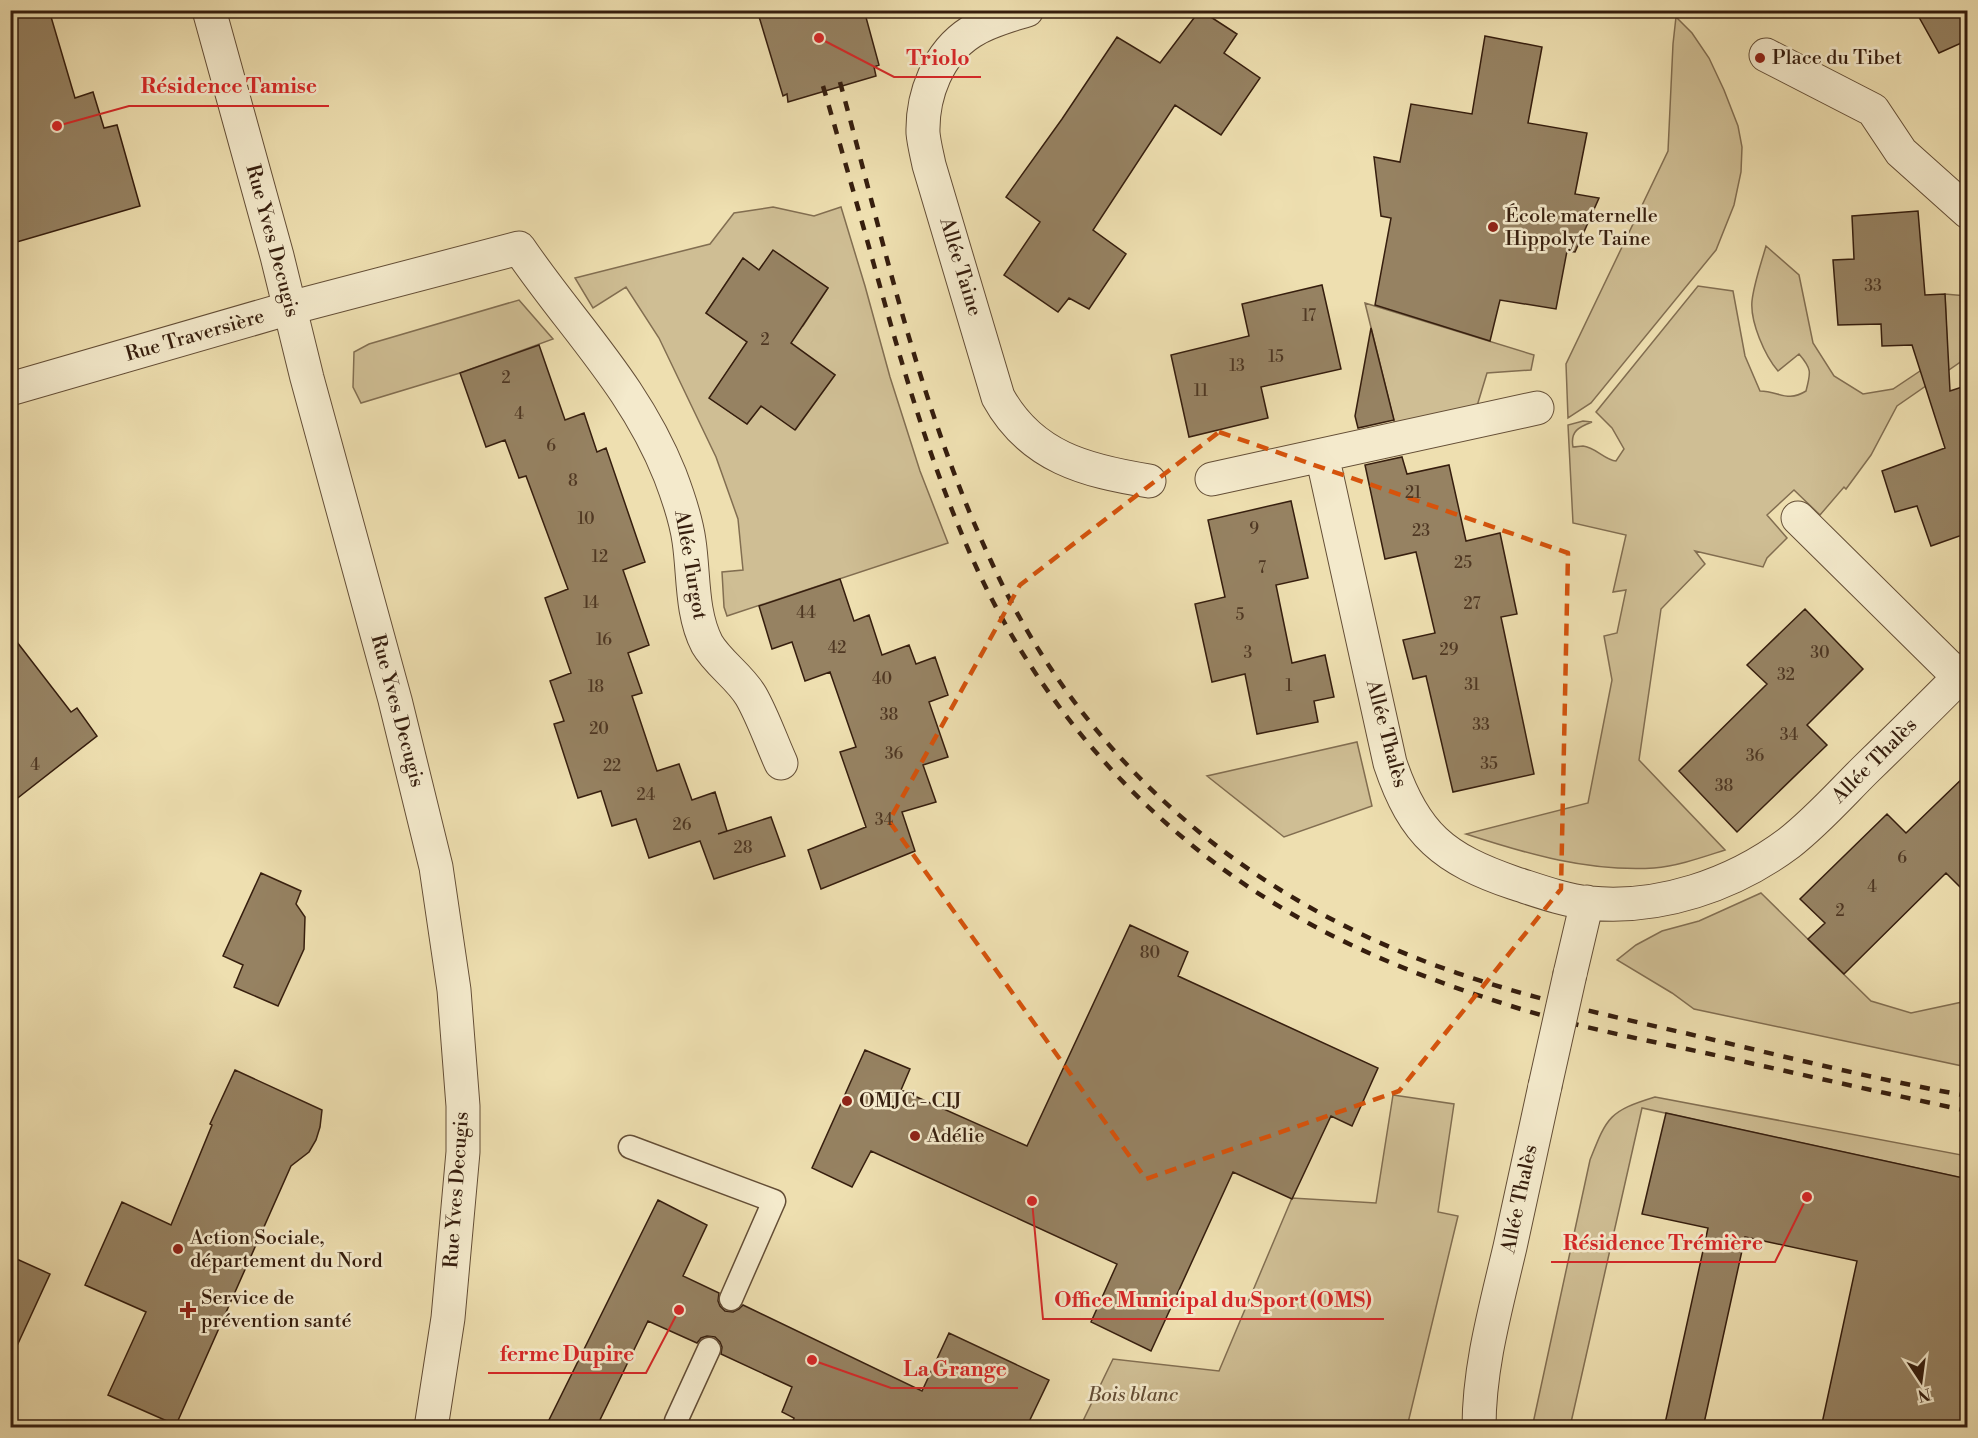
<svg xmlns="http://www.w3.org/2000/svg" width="1978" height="1438" font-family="'Libre Bodoni',serif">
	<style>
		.green { fill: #cfbe94; stroke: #826e51; stroke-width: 1.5; fill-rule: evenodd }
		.building { fill: #968262; stroke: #361e0e; stroke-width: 1.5 }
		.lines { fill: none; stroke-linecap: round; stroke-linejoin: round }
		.service-casing { stroke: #644e36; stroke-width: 25 }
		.pedestrian-casing { stroke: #644e36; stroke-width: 35 }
		.minor-casing { stroke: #644e36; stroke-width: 35 }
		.tertiary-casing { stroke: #644e36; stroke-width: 35 }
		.service { stroke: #f4eacc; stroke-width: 22 }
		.pedestrian { stroke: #f4eacc; stroke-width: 33 }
		.minor { stroke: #f4eacc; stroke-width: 33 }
		.tertiary { stroke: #f4eacc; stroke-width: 33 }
		.rail { stroke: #361e0e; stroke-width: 4.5; stroke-dasharray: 10 10; stroke-linecap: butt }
		.minor-bridge-casing { stroke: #644e36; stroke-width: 35; stroke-linecap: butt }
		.minor-bridge { stroke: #f4eacc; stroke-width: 33 }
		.marked { fill: none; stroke: #d6530c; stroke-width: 4.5; stroke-dasharray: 12 8; stroke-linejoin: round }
		.poi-dot { fill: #8f2418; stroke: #f4eacc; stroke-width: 2 }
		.labels { text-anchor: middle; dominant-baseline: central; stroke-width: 5; stroke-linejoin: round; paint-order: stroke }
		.number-label { font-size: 16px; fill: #4e3723 }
		.poi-label { font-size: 20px; fill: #361e0e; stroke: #f4eacc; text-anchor: start }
		.street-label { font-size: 20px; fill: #361e0e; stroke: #f4eacc }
		.park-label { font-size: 20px; font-style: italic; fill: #644e36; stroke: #f4eacc }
		.leader { fill: none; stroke: #d62828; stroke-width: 2 }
		.callout-dot { fill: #d62828; stroke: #f4eacc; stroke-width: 2 }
		.callout-label { font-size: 21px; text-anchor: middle; font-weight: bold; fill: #d62828; stroke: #f4eacc; stroke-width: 5; stroke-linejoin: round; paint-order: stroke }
	</style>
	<rect width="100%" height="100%" fill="#eedfb0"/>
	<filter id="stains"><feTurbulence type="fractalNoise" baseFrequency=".00333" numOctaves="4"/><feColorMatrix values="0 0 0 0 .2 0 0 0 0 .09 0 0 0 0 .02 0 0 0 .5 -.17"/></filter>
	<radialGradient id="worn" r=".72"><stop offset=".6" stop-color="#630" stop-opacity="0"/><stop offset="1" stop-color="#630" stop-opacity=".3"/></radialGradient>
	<path class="green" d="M 1676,17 L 1692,33 L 1709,58 L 1724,90 L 1738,126 L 1742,147 L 1741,172 L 1734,205 L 1716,250 L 1591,403 L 1568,418 L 1566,364 L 1668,151 L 1673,44 Z
		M 773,207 L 814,216 L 841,207 L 865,286 L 890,377 L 920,471 L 948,543 L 727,616 L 724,607 L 722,572 L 743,570 L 738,519 L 716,457 L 659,338 L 626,287 L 593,308 L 575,278 L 710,244 L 734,213 ZM 773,251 L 828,288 L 803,326 L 783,337 L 835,375 L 796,429 L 761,406 L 747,424 L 710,398 L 747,342 L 706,313 L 743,258 L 759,270 Z
		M 1766,246 L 1799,275 L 1813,343 L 1834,376 L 1863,394 L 1893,389 L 1926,367 L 1947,343 L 1945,294 L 1967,296 L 1967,378 L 1962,361 L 1897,406 L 1871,455 L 1846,489 L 1844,487 L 1820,515 L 1794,490 L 1767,515 L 1787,538 L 1767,558 L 1763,567 L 1695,551 L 1705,564 L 1661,609 L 1639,760 L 1725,850 C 1703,857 1678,866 1654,868 C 1589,872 1527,854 1466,834 L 1588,803 L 1612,680 L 1604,636 L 1617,633 L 1626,590 L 1613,592 L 1626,535 L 1573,523 L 1568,425 L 1583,421 L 1592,422 C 1579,427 1570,431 1573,447 C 1576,447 1580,446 1583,446 C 1595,447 1605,460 1616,461 L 1624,449 L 1612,428 L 1596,412 L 1698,286 L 1733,291 L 1745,356 L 1760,391 C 1779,391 1787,403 1806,391 C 1811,372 1812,369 1799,354 L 1778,371 C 1765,356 1750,322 1752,301 C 1754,283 1761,264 1766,246 Z
		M 519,300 L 553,339 L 460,373 L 361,403 L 353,387 L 354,352 L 369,344 Z
		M 1365,303 L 1534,355 L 1531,370 L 1487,373 L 1477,406 L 1395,425 Z
		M 1357,742 L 1372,806 L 1284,837 L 1207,776 Z
		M 1761,893 L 1871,1001 L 1911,1013 L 1967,1001 L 1967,1067 L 1694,1009 L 1672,993 L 1617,960 L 1636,945 L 1662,931 L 1699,921 Z
		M 1393,1095 L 1454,1104 L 1438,1212 L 1458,1216 L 1407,1427 L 1080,1427 L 1113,1359 L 1219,1371 L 1292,1198 L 1376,1203 Z
		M 1655,1097 L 1967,1156 L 1967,1179 L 1642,1108 L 1570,1427 L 1532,1428 L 1590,1160 C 1607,1117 1609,1111 1655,1097 Z"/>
	<path class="building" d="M 10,10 L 49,10 L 75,98 L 93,92 L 104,128 L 117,125 L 140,206 L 10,244 Z
		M 757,10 L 864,10 L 879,65 L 874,67 L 876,76 L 788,102 L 787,94 L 783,96 Z
		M 1200,10 L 1237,34 L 1224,53 L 1260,78 L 1221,135 L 1175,105 L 1093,230 L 1126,254 L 1089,309 L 1069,298 L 1058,312 L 1004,275 L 1040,222 L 1006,197 L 1062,119 L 1117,37 L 1160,63 Z
		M 1915,10 L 1968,10 L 1968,40 L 1939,53 Z
		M 1485,36 L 1542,47 L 1528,123 L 1587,133 L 1575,194 L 1599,198 L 1575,252 L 1567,251 L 1556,309 L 1500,300 L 1490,341 L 1375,305 L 1391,218 L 1381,216 L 1374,157 L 1400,162 L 1411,104 L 1472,114 Z
		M 1918,211 L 1925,295 L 1945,294 L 1950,391 L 1968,385 L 1968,533 L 1931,546 L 1917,506 L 1895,512 L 1882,471 L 1945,448 L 1912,345 L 1882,346 L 1881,324 L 1838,325 L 1833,260 L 1854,259 L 1852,216 Z
		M 773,250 L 828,288 L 791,343 L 835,375 L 795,430 L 761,406 L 747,424 L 709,398 L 747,342 L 706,313 L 743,258 L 759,270 Z
		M 1322,285 L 1341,369 L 1261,387 L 1268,418 L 1189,437 L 1171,355 L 1249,336 L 1242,304 Z
		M 1371,328 L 1394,420 L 1358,428 L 1355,416 Z
		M 539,345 L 565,420 L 584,413 L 597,452 L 606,448 L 645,562 L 623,570 L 649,645 L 628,653 L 642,693 L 632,696 L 657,771 L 679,764 L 692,800 L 715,792 L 727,831 L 718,834 L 771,817 L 785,856 L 714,879 L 700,841 L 649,858 L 636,819 L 612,826 L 601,791 L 578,798 L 554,724 L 564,721 L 550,681 L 571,673 L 545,598 L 568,589 L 526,476 L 519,478 L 505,440 L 486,447 L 460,373 Z
		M 1402,457 L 1407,474 L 1449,465 L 1466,541 L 1500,533 L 1517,614 L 1501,617 L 1534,774 L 1453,792 L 1426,676 L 1413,679 L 1403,640 L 1435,633 L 1416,552 L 1385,559 L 1365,465 Z
		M 1291,501 L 1308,578 L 1276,585 L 1292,663 L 1325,655 L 1334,697 L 1314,701 L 1318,722 L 1257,734 L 1245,674 L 1212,682 L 1195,604 L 1225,597 L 1208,520 Z
		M 840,579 L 854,621 L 869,615 L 882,655 L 909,645 L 916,664 L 935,657 L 948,695 L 929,702 L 948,757 L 923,765 L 936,802 L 902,812 L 915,851 L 821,889 L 808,850 L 866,827 L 840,752 L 856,747 L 830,672 L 805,681 L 792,642 L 772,649 L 759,606 Z
		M 1805,609 L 1863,669 L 1807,725 L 1827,745 L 1737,832 L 1679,771 L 1767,684 L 1747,665 Z
		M 10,633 L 71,712 L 77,708 L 97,736 L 10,804 Z
		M 1968,773 L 1968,895 L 1946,873 L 1844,974 L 1808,939 L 1825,923 L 1800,899 L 1887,814 L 1906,833 Z
		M 261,873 L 301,891 L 296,904 L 305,917 L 304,949 L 278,1006 L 234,987 L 243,965 L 223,956 Z
		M 1130,925 L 1188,952 L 1178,976 L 1378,1068 L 1352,1126 L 1331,1116 L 1292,1199 L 1233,1172 L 1151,1351 L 1091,1322 L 1117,1264 L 871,1151 L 852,1187 L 812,1168 L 865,1050 L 910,1069 L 901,1090 L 1027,1146 Z
		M 235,1070 L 322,1110 L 320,1127 L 316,1140 L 309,1152 L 291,1166 L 176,1425 L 108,1395 L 146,1312 L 85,1285 L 122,1202 L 171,1225 L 212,1125 L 210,1124 Z
		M 1666,1113 L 1968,1179 L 1968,1428 L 1821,1428 L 1857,1261 L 1745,1237 L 1703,1428 L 1664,1428 L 1708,1228 L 1642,1214 Z
		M 658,1200 L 707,1225 L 683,1276 L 719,1293 L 718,1301 L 720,1306 L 725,1311 L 733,1312 L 739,1309 L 743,1305 L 922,1391 L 949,1333 L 1049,1380 L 1026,1428 L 790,1428 L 794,1418 L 782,1412 L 792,1387 L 721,1354 L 722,1347 L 720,1342 L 715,1337 L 707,1336 L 701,1338 L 697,1343 L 648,1321 L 596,1428 L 545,1428 Z
		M 10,1256 L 50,1274 L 10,1361 Z"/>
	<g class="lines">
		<defs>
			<path id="service" d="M 630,1147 L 774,1201 L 731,1299
				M 676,1421 L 709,1349"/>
			<path id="pedestrian" d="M 1766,55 L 1873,110 L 1901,152 L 1968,212"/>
			<path id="minor" d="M 1027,10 C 1008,16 988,21 971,32 C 938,53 922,95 923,133 C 924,144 927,155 929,165 L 998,397 C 1031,457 1086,471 1149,481
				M 10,389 L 290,308 L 519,248 C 572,326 634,385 670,475 C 678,496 686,519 689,541 C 694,574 691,613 707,644 C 718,663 740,677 751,696 C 763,717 771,741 781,763
				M 1322,455 L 1390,763 C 1414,835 1444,859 1514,883 C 1539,891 1563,900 1589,903 C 1659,910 1733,885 1789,843 C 1816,822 1840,795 1864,771 C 1899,737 1934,703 1968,668
				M 1212,479 L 1537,408
				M 1798,518 L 1959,677
				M 1570,974 L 1587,902
				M 1479,1428 C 1479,1366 1496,1307 1510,1247 C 1522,1194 1533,1140 1545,1086"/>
			<path id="tertiary" d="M 209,10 L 277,256 L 307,378 L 395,700 L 436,867 L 454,990 L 463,1106 L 463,1152 L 448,1318 L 431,1428"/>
		</defs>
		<use href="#service" class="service-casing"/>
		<use href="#pedestrian" class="pedestrian-casing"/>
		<use href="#minor" class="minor-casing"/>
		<use href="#tertiary" class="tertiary-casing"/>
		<use href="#service" class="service"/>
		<use href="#pedestrian" class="pedestrian"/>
		<use href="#minor" class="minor"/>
		<use href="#tertiary" class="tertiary"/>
		<path class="rail" d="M 840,82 C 884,243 920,409 991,561 C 1073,740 1211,870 1392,948 C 1487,989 1589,1011 1689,1034 C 1782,1056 1874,1079 1968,1096
			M 823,86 C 843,154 862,222 881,290 C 908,386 936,480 978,571 C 1043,711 1153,833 1287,911 C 1355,951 1429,980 1505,1004 C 1574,1027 1647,1040 1719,1056 C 1802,1075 1885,1093 1968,1111"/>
		<defs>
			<path id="minor-bridge" d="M 1545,1086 L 1570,974"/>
		</defs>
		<use href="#minor-bridge" class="minor-bridge-casing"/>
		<use href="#minor-bridge" class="minor-bridge"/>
	</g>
	<path class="marked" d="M 1219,432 L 1568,553 L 1561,889 L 1399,1091 L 1146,1179 L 889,821 L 1020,585 Z"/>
	<g class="poi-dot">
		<circle cx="1760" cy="58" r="6"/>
		<circle cx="1493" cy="227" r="6"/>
		<circle cx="847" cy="1101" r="6"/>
		<circle cx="915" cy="1136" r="6"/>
		<circle cx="178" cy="1249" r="6"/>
		<path d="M185 1301h6v6h6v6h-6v6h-6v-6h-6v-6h6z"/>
	</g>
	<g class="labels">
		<g class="number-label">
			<text x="1873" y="286">33</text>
			<text x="1309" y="316">17</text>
			<text x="765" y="340">2</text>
			<text x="1276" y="357">15</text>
			<text x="1237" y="366">13</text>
			<text x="506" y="378">2</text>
			<text x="1201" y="391">11</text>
			<text x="519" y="414">4</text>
			<text x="551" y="446">6</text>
			<text x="573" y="481">8</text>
			<text x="1413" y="493">21</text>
			<text x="586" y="519">10</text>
			<text x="1254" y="529">9</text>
			<text x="1421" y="531">23</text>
			<text x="600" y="557">12</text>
			<text x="1463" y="563">25</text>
			<text x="1262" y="568">7</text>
			<text x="591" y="603">14</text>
			<text x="1472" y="604">27</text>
			<text x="806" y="613">44</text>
			<text x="1240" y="615">5</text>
			<text x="604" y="640">16</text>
			<text x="837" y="648">42</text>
			<text x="1449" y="650">29</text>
			<text x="1248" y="653">3</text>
			<text x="1820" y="653">30</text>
			<text x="1786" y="675">32</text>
			<text x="882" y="679">40</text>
			<text x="1472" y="685">31</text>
			<text x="1289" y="686">1</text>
			<text x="596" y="687">18</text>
			<text x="889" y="715">38</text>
			<text x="1481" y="725">33</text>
			<text x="599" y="729">20</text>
			<text x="1789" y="735">34</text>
			<text x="894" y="754">36</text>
			<text x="1755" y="756">36</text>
			<text x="1489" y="764">35</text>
			<text x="35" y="765">4</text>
			<text x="612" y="766">22</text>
			<text x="1724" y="786">38</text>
			<text x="646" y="795">24</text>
			<text x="884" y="820">34</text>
			<text x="682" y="825">26</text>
			<text x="743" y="848">28</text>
			<text x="1902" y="858">6</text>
			<text x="1872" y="887">4</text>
			<text x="1840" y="911">2</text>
			<text x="1150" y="953">80</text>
		</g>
		<g class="poi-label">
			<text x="1772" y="58">Place du Tibet</text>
			<text x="1505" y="216">École maternelle<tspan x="1505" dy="23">Hippolyte Taine</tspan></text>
			<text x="859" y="1101">OMJC - CIJ</text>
			<text x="927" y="1136">Adélie</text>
			<text x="190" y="1238">Action Sociale,<tspan x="190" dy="23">département du Nord</tspan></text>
			<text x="201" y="1298">Service de<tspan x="201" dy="23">prévention santé</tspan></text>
		</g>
		<g class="street-label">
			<text transform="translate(272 241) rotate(75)">Rue Yves Decugis</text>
			<text transform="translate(960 267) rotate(73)">Allée Taine</text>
			<text transform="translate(195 336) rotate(-16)">Rue Traversière</text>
			<text transform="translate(690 565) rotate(80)">Allée Turgot</text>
			<text transform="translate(397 711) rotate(75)">Rue Yves Decugis</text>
			<text transform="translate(1386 734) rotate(75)">Allée Thalès</text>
			<text transform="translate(1875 761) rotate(-45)">Allée Thalès</text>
			<text transform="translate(457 1190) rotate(-86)">Rue Yves Decugis</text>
			<text transform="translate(1520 1199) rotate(-78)">Allée Thalès</text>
		</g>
		<g class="park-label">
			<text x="1133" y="1395">Bois blanc</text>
		</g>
	</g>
	<path class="leader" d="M819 38L894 77H981M57 126L129 106H329M1807 1197L1775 1262H1551M1032 1201L1043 1319H1384M679 1310L646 1373H488M812 1360L891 1388H1018"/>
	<g class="callout-dot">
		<circle cx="819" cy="38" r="6"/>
		<circle cx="57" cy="126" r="6"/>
		<circle cx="1807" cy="1197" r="6"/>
		<circle cx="1032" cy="1201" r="6"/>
		<circle cx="679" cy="1310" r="6"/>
		<circle cx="812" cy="1360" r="6"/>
	</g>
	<g class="callout-label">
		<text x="938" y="65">Triolo</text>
		<text x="229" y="93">Résidence Tamise</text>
		<text x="1663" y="1250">Résidence Trémière</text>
		<text x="1213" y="1307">Office Municipal du Sport (OMS)</text>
		<text x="567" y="1361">ferme Dupire</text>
		<text x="955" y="1376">La Grange</text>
	</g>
	<rect width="1978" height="1438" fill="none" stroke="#eedfb0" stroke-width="36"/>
	<rect x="12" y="12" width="1954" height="1414" fill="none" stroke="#361e0e" stroke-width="3"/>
	<rect x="18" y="18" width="1942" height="1402" fill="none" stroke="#361e0e" stroke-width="1.5"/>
	<g transform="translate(1921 1381) rotate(167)" stroke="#f4eacc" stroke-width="4.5" paint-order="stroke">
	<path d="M0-4.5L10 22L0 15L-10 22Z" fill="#361e0e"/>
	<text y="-9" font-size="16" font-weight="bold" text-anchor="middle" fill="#361e0e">N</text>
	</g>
	<rect width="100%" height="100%" filter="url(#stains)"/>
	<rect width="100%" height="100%" fill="url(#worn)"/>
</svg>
